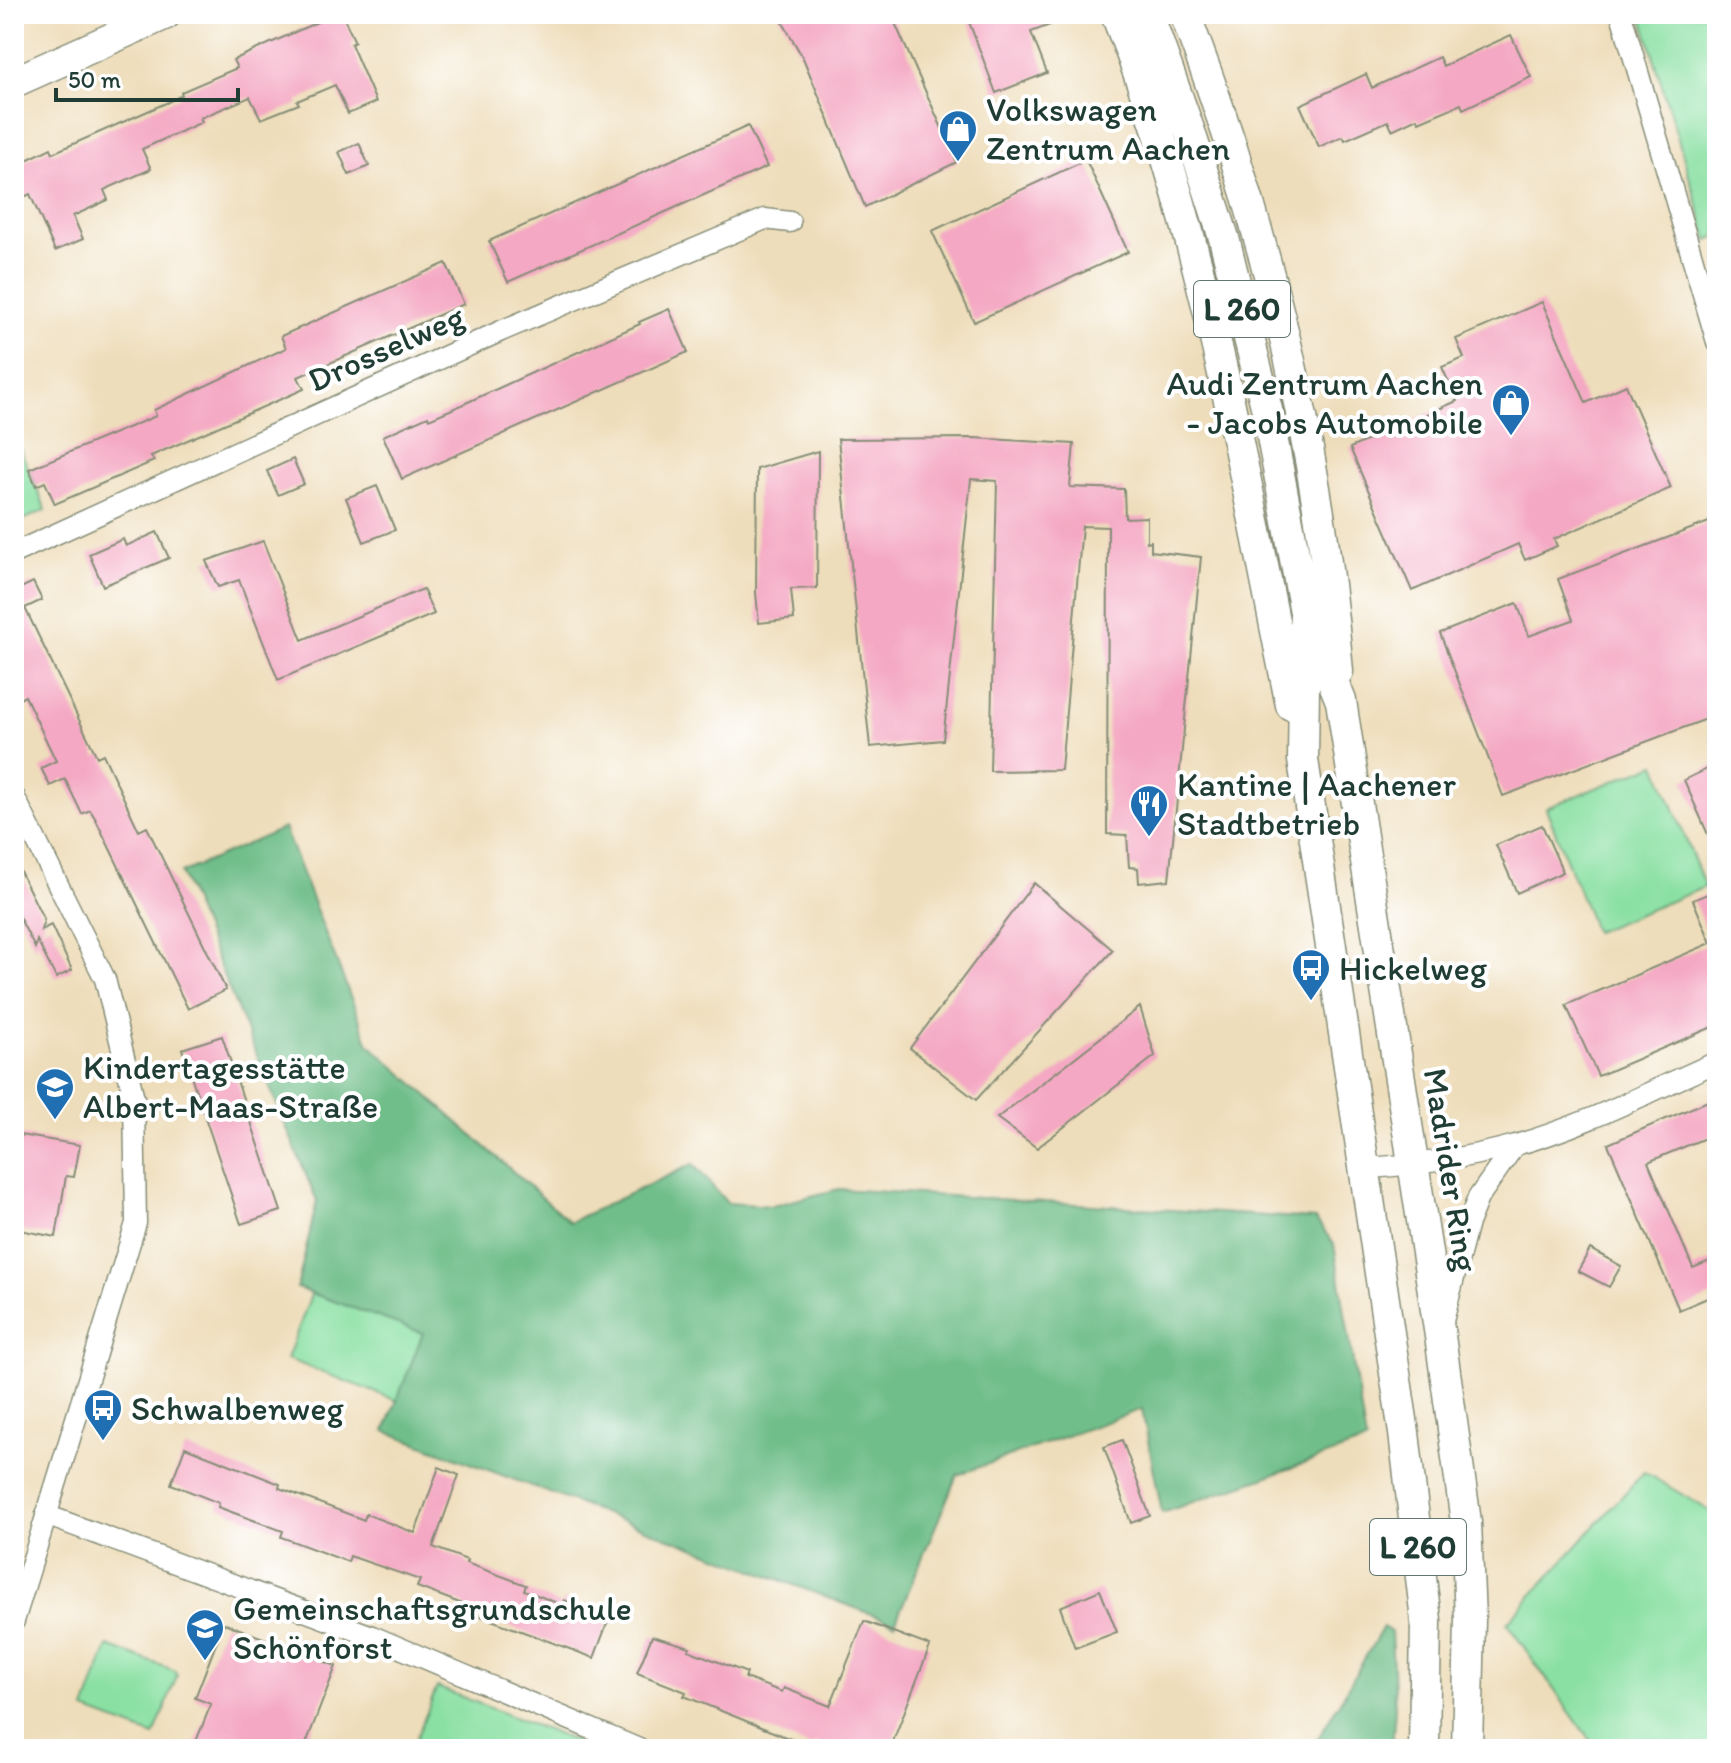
<svg xmlns="http://www.w3.org/2000/svg" width="1731" height="1763" font-family="Itim,sans-serif">
	<style>
		.green { fill: #8ae0a3; stroke: #548e6c; stroke-width: 2 }
		.forest { fill: #6fbe89; stroke: #477e5e; stroke-width: 2 }
		.building { fill: #f4a8c3 }
		.lines { fill: none; stroke-linecap: round; stroke-linejoin: round }
		.minor-casing { stroke: #868d77; stroke-width: 23 }
		.primary-casing { stroke: #868d77; stroke-width: 33 }
		.minor { stroke: #fff; stroke-width: 20 }
		.primary { stroke: #fff; stroke-width: 30 }
		.labels { text-anchor: middle; dominant-baseline: central; stroke-width: 8; stroke-linejoin: round; paint-order: stroke }
		.shield { fill: #fff; stroke: #627771; stroke-width: 2 }
		.shield-label { font-size: 32px; font-weight: bold; fill: #1f3d34 }
		.poi-label { font-size: 34px; fill: #1f3d34; stroke: #fff; text-anchor: start }
		.street-label { font-size: 34px; fill: #1f3d34; stroke: #fff }
	</style>
	<rect width="100%" height="100%" fill="#fff"/>
	<filter id="ink" filterUnits="userSpaceOnUse"><feTurbulence type="fractalNoise" baseFrequency=".0125" numOctaves="2"/><feDisplacementMap in="SourceGraphic" scale="16" xChannelSelector="R" yChannelSelector="G"/><feConvolveMatrix kernelMatrix="1 2 1 2 8 2 1 2 1" color-interpolation-filters="sRGB"/></filter>
	<filter id="wash" filterUnits="userSpaceOnUse"><feTurbulence type="fractalNoise" baseFrequency=".006" numOctaves="4" result="noise"/><feDisplacementMap in="SourceGraphic" scale="32" xChannelSelector="R" yChannelSelector="G"/><feGaussianBlur stdDeviation="1.8" result="paint"/><feColorMatrix in="noise" values="0 0 0 0 0 0 0 0 0 0 0 0 0 0 0 0 0 1.4 0 .05"/><feComposite in="paint" operator="in"/></filter>
	<g filter="url(#wash)">
		<rect width="100%" height="100%" fill="#eeddba"/>
		<path class="green" d="M 1641,14 L 1717,14 L 1717,236 L 1708,240 Z
			M 14,435 L 46,510 L 14,524 Z
			M 1656,764 L 1705,887 L 1595,932 L 1546,808 Z
			M 312,1292 L 423,1333 L 398,1401 L 287,1359 Z
			M 1644,1472 L 1717,1515 L 1717,1749 L 1596,1749 L 1507,1623 Z
			M 108,1646 L 176,1671 L 177,1676 L 154,1736 L 85,1710 Z
			M 437,1687 L 457,1695 L 595,1749 L 412,1749 Z"/>
		<path class="forest" d="M 284,828 L 369,1044 L 570,1222 L 693,1164 L 727,1203 L 772,1206 L 839,1189 L 1315,1219 L 1334,1244 L 1366,1442 L 1162,1513 L 1142,1409 L 957,1475 L 895,1623 L 385,1431 L 423,1333 L 297,1288 L 317,1201 L 181,873 Z
			M 1383,1627 L 1391,1632 L 1395,1708 L 1392,1749 L 1312,1749 Z"/>
		<g id="blocks">
			<path class="building" d="M 335,14 L 342,14 L 355,42 L 351,44 L 376,102 L 348,114 L 335,85 L 297,101 L 299,104 L 261,119 L 250,97 L 200,118 L 202,122 L 142,149 L 151,169 L 104,190 L 108,200 L 73,216 L 83,239 L 55,251 L 30,194 L 14,202 L 14,166 L 51,148 L 53,153 L 166,103 L 182,95 L 181,92 L 237,68 L 233,60 Z
				M 778,14 L 891,14 L 957,162 L 865,207 L 803,58 Z
				M 966,14 L 1073,14 L 1074,16 L 1031,32 L 1047,73 L 996,93 Z
				M 1511,35 L 1531,77 L 1463,109 L 1461,104 L 1419,122 L 1417,118 L 1392,130 L 1388,121 L 1345,140 L 1343,136 L 1319,147 L 1300,105 L 1366,74 L 1372,88 L 1439,57 L 1443,66 Z
				M 748,126 L 767,167 L 508,282 L 489,241 Z
				M 359,143 L 369,166 L 349,175 L 339,152 Z
				M 1086,160 L 1128,252 L 974,322 L 932,231 Z
				M 446,263 L 464,304 L 298,377 L 304,389 L 151,456 L 154,461 L 55,504 L 45,482 L 36,486 L 29,469 L 156,416 L 154,410 L 286,348 L 281,336 Z
				M 1542,302 L 1586,403 L 1626,385 L 1671,488 L 1554,539 L 1557,546 L 1525,560 L 1518,544 L 1412,591 L 1350,448 L 1457,401 L 1442,367 L 1464,358 L 1456,339 Z
				M 669,309 L 688,352 L 402,479 L 383,436 L 428,416 L 429,419 L 457,407 L 640,324 L 639,322 Z
				M 974,438 L 1074,444 L 1070,487 L 1124,489 L 1125,518 L 1147,517 L 1147,542 L 1151,541 L 1151,551 L 1201,557 L 1169,880 L 1139,883 L 1138,868 L 1129,867 L 1127,835 L 1107,834 L 1108,527 L 1082,526 L 1061,770 L 990,771 L 997,481 L 971,479 L 943,740 L 870,747 L 838,439 Z
				M 818,451 L 817,588 L 791,589 L 794,619 L 759,623 L 756,593 L 757,469 Z
				M 293,459 L 304,484 L 278,495 L 267,471 Z
				M 377,486 L 395,530 L 364,542 L 346,498 Z
				M 1717,519 L 1717,715 L 1503,796 L 1440,633 L 1517,603 L 1529,636 L 1573,620 L 1558,579 Z
				M 157,532 L 169,558 L 103,586 L 89,554 L 123,539 L 126,546 Z
				M 263,541 L 302,640 L 423,589 L 434,614 L 278,680 L 239,580 L 218,587 L 206,561 Z
				M 33,582 L 42,600 L 25,608 L 97,757 L 103,754 L 139,831 L 147,827 L 226,990 L 188,1009 L 95,818 L 90,810 L 82,814 L 65,779 L 50,786 L 41,768 L 56,761 L 25,696 L 14,702 L 14,584 L 17,590 Z
				M 1717,764 L 1717,855 L 1684,780 Z
				M 1542,825 L 1563,872 L 1517,893 L 1496,845 Z
				M 14,859 L 44,920 L 41,930 L 51,925 L 72,970 L 56,978 L 37,940 L 35,948 L 14,907 Z
				M 1034,883 L 1113,950 L 976,1100 L 910,1048 Z
				M 1717,890 L 1717,1025 L 1598,1076 L 1566,1005 L 1711,943 L 1693,900 Z
				M 1140,1007 L 1155,1056 L 1037,1148 L 997,1118 Z
				M 222,1036 L 281,1211 L 241,1224 L 182,1049 Z
				M 1717,1097 L 1717,1133 L 1648,1162 L 1693,1268 L 1717,1258 L 1717,1294 L 1679,1310 L 1608,1144 Z
				M 14,1134 L 80,1145 L 74,1177 L 66,1176 L 56,1237 L 14,1229 Z
				M 1590,1249 L 1621,1266 L 1609,1287 L 1578,1271 Z
				M 1122,1440 L 1150,1516 L 1131,1523 L 1104,1447 Z
				M 185,1447 L 280,1484 L 279,1488 L 364,1520 L 366,1514 L 415,1533 L 439,1467 L 459,1475 L 433,1547 L 467,1560 L 466,1563 L 526,1585 L 524,1590 L 562,1605 L 564,1600 L 591,1610 L 589,1614 L 608,1621 L 594,1658 L 464,1610 L 465,1605 L 417,1587 L 420,1580 L 350,1556 L 348,1562 L 281,1537 L 283,1531 L 218,1507 L 219,1503 L 171,1484 Z
				M 1100,1590 L 1117,1632 L 1075,1648 L 1060,1607 Z
				M 864,1621 L 930,1646 L 890,1749 L 829,1749 L 815,1743 L 813,1748 L 684,1696 L 686,1692 L 637,1673 L 652,1636 L 690,1647 L 688,1650 L 747,1673 L 745,1678 L 782,1692 L 784,1688 L 830,1706 Z
				M 224,1623 L 336,1666 L 304,1749 L 193,1749 L 211,1704 L 195,1698 Z"/>
		</g>
	</g>
	<g filter="url(#ink)">
		<use href="#blocks" fill-opacity="0" stroke="#868d77" stroke-width="2"/>
		<g class="lines">
			<defs>
				<path id="minor" d="M 1621,14 L 1717,342
					M 14,553 L 501,331 L 765,219 L 790,222
					M 14,796 L 105,979 L 134,1098 L 136,1223 L 14,1621
					M 1366,1168 C 1416,1165 1464,1159 1512,1146 C 1583,1127 1650,1091 1717,1062
					M 1443,1321 L 1468,1223 L 1478,1198 L 1514,1146
					M 46,1515 L 372,1636 L 639,1749"/>
				<path id="primary" d="M 1116,14 C 1205,236 1243,472 1291,705
					M 1148,14 L 1190,132 L 1224,238 L 1267,410 L 1305,612 L 1303,760 L 1404,1433 L 1426,1620 L 1424,1749
					M 1185,14 C 1265,224 1319,447 1338,671
					M 14,82 L 166,14
					M 1310,625 L 1341,701 L 1440,1336 L 1466,1522 L 1470,1620 L 1467,1749"/>
			</defs>
			<use href="#minor" class="minor-casing"/>
			<use href="#primary" class="primary-casing"/>
			<use href="#minor" class="minor"/>
			<use href="#primary" class="primary"/>
		</g>
	</g>
	<defs>
		<symbol id="shop-pin" viewBox="-11 -11 22 30"><path d="M0 17L-7.5 6A9.5 9.5 0 1 1 7.5 6Z" fill="#1f6fb2" stroke="#fff"/><path d="M-5-2.5h2.3a2.7 3.5 0 0 1 5.4 0H5L5.5 6h-11ZM-1.5-2.5h3a1.5 2.3 0 0 0-3 0Z" fill="#fff"/></symbol>
		<symbol id="restaurant-pin" viewBox="-11 -11 22 30"><path d="M0 17L-7.5 6A9.5 9.5 0 1 1 7.5 6Z" fill="#1f6fb2" stroke="#fff"/><path d="M-5-6h1v4h1v-4h1v4h1v-4h1v5L-1.5 .5V6h-2V.5L-5-1ZM5-6V6H3V1.5H1.5Q1.5-4 5-6Z" fill="#fff"/></symbol>
		<symbol id="bus-pin" viewBox="-11 -11 22 30"><path d="M0 17L-7.5 6A9.5 9.5 0 1 1 7.5 6Z" fill="#1f6fb2" stroke="#fff"/><path d="M-5-6H5V4H4V6H2V4H-2V6H-4V4H-5ZM-3.5-4V0h7V-4ZM-3.5 1.2v1.5H-2V1.2ZM2 1.2v1.5H3.5V1.2Z" fill="#fff"/></symbol>
		<symbol id="school-pin" viewBox="-11 -11 22 30"><path d="M0 17L-7.5 6A9.5 9.5 0 1 1 7.5 6Z" fill="#1f6fb2" stroke="#fff"/><path d="M0-5L7-2L0 1L-7-2ZM-4 1L0 2.5L4 1V4Q0 6-4 4Z" fill="#fff"/></symbol>
	</defs>
	<g fill-rule="evenodd">
		<use href="#shop-pin" x="936" y="107" width="44" height="60"/>
		<use href="#shop-pin" x="1489" y="381" width="44" height="60"/>
		<use href="#restaurant-pin" x="1127" y="782" width="44" height="60"/>
		<use href="#bus-pin" x="1289" y="946" width="44" height="60"/>
		<use href="#school-pin" x="33" y="1065" width="44" height="60"/>
		<use href="#bus-pin" x="81" y="1386" width="44" height="60"/>
		<use href="#school-pin" x="183" y="1606" width="44" height="60"/>
	</g>
	<g class="labels">
		<g class="shield">
			<rect x="1194" y="281" width="96" height="56" rx="6"/>
			<rect x="1370" y="1519" width="96" height="56" rx="6"/>
		</g>
		<g class="shield-label">
			<text x="1242" y="309">L 260</text>
			<text x="1418" y="1547">L 260</text>
		</g>
		<g class="poi-label">
			<text x="986" y="109">Volkswagen<tspan x="986" dy="39">Zentrum Aachen</tspan></text>
			<text x="1483" y="383" text-anchor="end">Audi Zentrum Aachen<tspan x="1483" dy="39">- Jacobs Automobile</tspan></text>
			<text x="1177" y="784">Kantine | Aachener<tspan x="1177" dy="39">Stadtbetrieb</tspan></text>
			<text x="1339" y="968">Hickelweg</text>
			<text x="83" y="1067">Kindertagesstätte<tspan x="83" dy="39">Albert-Maas-Straße</tspan></text>
			<text x="131" y="1408">Schwalbenweg</text>
			<text x="233" y="1608">Gemeinschaftsgrundschule<tspan x="233" dy="39">Schönforst</tspan></text>
		</g>
		<g class="street-label">
			<text transform="translate(386 348) rotate(-24)">Drosselweg</text>
			<text transform="translate(1451 1170) rotate(81)">Madrider Ring</text>
		</g>
	</g>
	<rect width="1731" height="1763" fill="none" stroke="#fff" stroke-width="48"/>
	<path d="M56 88v12h182v-12" fill="none" stroke="#1f3d34" stroke-width="4"/>
	<text x="68" y="88" font-size="24" fill="#1f3d34" stroke="#ffffff" stroke-width="6" paint-order="stroke">50 m</text>
</svg>
